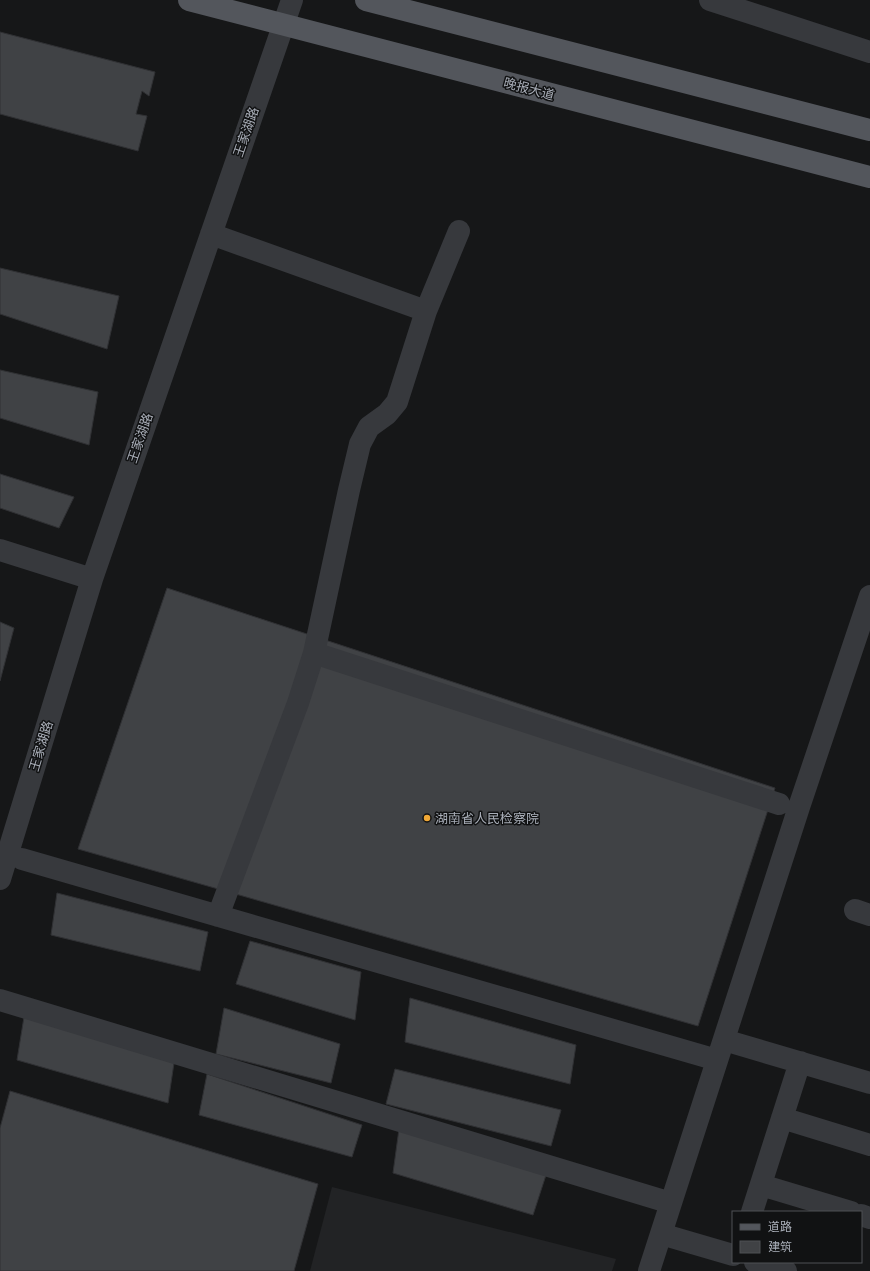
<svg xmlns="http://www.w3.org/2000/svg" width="870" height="1271" font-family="'Asap Condensed','Noto Sans SC',sans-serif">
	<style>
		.built { fill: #222325 }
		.building { fill: #404245; stroke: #303134 }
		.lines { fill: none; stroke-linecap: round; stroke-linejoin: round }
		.minor { stroke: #37393d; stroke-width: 22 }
		.major { stroke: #53565c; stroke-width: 22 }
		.poi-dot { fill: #f1a836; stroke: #111213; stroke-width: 1.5 }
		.labels { text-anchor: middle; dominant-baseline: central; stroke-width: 3; stroke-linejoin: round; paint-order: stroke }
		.street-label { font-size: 13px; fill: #a9aeb8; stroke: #111213 }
		.poi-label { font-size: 13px; fill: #a9aeb8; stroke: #111213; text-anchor: start }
	</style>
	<rect width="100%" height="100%" fill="#161718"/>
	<path class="built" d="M 332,1187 L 616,1259 L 612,1271 L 310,1271 Z"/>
	<path class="building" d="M 0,32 L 155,72 L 149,96 L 142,91 L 136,114 L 147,116 L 138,151 L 0,114 Z
		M 0,268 L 119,296 L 107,349 L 0,314 Z
		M 0,370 L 98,392 L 89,445 L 0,418 Z
		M 0,474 L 74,497 L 59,528 L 0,508 Z
		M 167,588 L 775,788 L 698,1026 L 78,849 Z
		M 0,622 L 14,628 L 0,681 Z
		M 57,893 L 208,932 L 200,971 L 51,935 Z
		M 250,941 L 361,972 L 355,1020 L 236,984 Z
		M 410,998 L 576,1045 L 570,1084 L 405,1042 Z
		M 224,1008 L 340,1044 L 331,1083 L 216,1054 Z
		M 24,1017 L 174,1063 L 168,1103 L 17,1060 Z
		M 395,1069 L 561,1110 L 551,1146 L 386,1104 Z
		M 207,1074 L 362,1125 L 352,1157 L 199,1115 Z
		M 10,1091 L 318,1184 L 294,1271 L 0,1271 L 0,1128 Z
		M 399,1129 L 546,1175 L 533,1215 L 393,1173 Z"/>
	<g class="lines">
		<path class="minor" d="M 710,0 L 870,52
			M 211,234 L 426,311
			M 0,550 L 92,579
			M 314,653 L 779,804
			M 22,859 L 717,1060
			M 0,879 L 92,579 L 292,0
			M 855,910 L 870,915
			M 218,916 L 298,703 L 314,653 L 349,490 L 360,444 L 369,427 L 387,414 L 397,402 L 426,311 L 459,231
			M 0,1000 L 671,1203
			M 724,1040 L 870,1083
			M 782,1118 L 870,1145
			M 761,1185 L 851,1212
			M 752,1212 L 800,1062
			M 861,1215 L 870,1218
			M 661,1234 L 733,1255
			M 755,1262 L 786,1271
			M 649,1271 L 799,807 L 870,596"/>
		<path class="major" d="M 189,0 L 870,177
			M 366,0 L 870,130"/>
	</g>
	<circle class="poi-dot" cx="427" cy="818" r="4"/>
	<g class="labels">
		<g class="street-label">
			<text transform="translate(529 89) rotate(15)">晚报大道</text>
			<text transform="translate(246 132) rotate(-71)">王家湖路</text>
			<text transform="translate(140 438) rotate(-71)">王家湖路</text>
			<text transform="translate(41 746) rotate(-73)">王家湖路</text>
		</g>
		<g class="poi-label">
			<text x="435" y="818">湖南省人民检察院</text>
		</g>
	</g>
	<rect x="732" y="1211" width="130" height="52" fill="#111213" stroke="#4e5055"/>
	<rect x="740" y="1224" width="20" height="6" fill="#53565c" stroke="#4e5055"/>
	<text x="768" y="1231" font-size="12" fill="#a9aeb8">道路</text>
	<rect x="740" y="1241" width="20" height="12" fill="#404245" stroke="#4e5055"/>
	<text x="768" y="1251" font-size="12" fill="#a9aeb8">建筑</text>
</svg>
